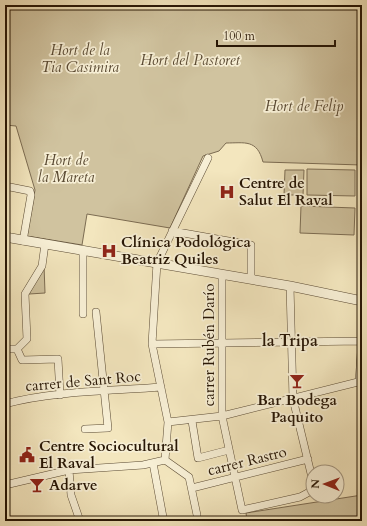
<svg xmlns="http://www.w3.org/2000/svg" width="367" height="526" font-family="Cardo,serif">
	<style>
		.green { fill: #d0c39f; stroke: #7c6c52 }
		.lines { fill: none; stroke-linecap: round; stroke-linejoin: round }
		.minor-casing { stroke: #5a4a33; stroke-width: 8 }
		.tertiary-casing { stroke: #5a4a33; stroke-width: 10 }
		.minor { stroke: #f7efd5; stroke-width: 7 }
		.tertiary { stroke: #f7efd5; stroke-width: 9 }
		.labels { text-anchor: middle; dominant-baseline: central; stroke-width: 3.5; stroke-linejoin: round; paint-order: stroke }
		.park-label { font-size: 15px; font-style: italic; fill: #5a4a33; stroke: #f7efd5 }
		.poi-label { font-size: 15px; font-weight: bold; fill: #271605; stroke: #f7efd5; text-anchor: start }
		.street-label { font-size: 15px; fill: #271605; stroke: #f7efd5 }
		.neighbourhood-label { font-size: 16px; font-weight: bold; fill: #271605; stroke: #f7efd5 }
	</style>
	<rect width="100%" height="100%" fill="#f3e6be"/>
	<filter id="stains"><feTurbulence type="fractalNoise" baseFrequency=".005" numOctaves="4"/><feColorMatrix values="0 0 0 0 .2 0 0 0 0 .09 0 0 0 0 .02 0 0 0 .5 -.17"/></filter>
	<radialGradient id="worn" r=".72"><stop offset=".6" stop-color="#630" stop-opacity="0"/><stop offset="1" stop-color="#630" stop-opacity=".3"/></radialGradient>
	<path class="green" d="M 5,5 L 362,5 L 362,165 L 263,162 C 257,139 245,143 226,143 L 219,151 L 203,156 L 170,228 L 87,214 L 82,245 L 27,236 L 35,190 L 16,126 L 5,125 Z
		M 307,169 L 355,170 L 355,196 L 307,195 Z
		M 285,170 L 304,170 L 303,195 L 284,195 Z
		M 301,206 L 355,208 L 354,235 L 300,233 Z
		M 44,265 L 45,293 L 29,294 Z
		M 362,495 L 362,521 L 247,521 L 246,513 Z"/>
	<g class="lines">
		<defs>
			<path id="minor" d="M 5,186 L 30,191 L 31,195 L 23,241
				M 172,231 L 251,245 L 251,279
				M 222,274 L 222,416 L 242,510 L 300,497 L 313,490
				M 290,286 L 293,399 L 313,482
				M 83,314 L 83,250
				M 152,344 L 362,341
				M 5,349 L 17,349 L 27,339 L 25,294 L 42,266 L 45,244
				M 17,349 L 22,360 L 58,359 L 60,395
				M 359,382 L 362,338
				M 5,404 C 51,391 112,391 161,387
				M 192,421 L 198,458 L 229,450
				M 168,422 L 222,416 L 362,381
				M 85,429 L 108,428 L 96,312
				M 165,460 L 168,422 L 152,344 L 157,263 L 208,158
				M 165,460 L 189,477 L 197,515
				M 153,463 L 163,517
				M 69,470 L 71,495 L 80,521
				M 5,485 L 69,470 L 143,465 L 165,460
				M 192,488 L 308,459"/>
			<path id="tertiary" d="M 5,237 L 290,286 L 362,301"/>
		</defs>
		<use href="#minor" class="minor-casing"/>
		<use href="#tertiary" class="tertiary-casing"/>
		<use href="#minor" class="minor"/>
		<use href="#tertiary" class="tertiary"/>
	</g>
	<defs>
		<symbol id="hospital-bare" viewBox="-9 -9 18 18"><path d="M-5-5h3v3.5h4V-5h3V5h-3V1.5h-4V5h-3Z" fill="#8f2418" stroke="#f7efd5" stroke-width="2.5" paint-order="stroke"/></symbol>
		<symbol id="bar-bare" viewBox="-9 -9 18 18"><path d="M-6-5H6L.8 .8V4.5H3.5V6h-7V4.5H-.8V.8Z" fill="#8f2418" stroke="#f7efd5" stroke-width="2.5" paint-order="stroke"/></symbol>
		<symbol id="civic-bare" viewBox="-9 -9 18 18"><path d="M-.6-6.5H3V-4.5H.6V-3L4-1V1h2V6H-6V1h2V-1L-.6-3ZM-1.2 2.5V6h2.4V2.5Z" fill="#8f2418" stroke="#f7efd5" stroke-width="2.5" paint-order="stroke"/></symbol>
	</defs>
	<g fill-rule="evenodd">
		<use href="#hospital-bare" x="216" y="181" width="22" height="22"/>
		<use href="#hospital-bare" x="98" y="240" width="22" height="22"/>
		<use href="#bar-bare" x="286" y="370" width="22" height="22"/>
		<use href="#civic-bare" x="16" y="444" width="22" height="22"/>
		<use href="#bar-bare" x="26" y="474" width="22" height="22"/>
	</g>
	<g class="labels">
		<g class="park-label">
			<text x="80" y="50">Hort de la<tspan x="80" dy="17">Tia Casimira</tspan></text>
			<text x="190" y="60">Hort del Pastoret</text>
			<text x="304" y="106">Hort de Felip</text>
			<text x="66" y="160">Hort de<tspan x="66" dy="17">la Mareta</tspan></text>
		</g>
		<g class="poi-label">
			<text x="239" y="183">Centre de<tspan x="239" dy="17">Salut El Raval</tspan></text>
			<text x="121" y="242">Clínica Podológica<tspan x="121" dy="17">Beatriz Quiles</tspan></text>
			<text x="297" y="400" text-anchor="middle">Bar Bodega<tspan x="297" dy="17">Paquito</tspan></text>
			<text x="39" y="446">Centre Sociocultural<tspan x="39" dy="17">El Raval</tspan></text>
			<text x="49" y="485">Adarve</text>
		</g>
		<g class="street-label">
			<text transform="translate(209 345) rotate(-90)">carrer Rubén Darío</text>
			<text transform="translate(83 381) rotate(-5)">carrer de Sant Roc</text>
			<text transform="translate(247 461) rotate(-14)">carrer Rastro</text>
		</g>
		<g class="neighbourhood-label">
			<text x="290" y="341">la Tripa</text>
		</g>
	</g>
	<rect width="367" height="526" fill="none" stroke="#f3e6be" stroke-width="20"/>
	<rect x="6" y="6" width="355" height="514" fill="none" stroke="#271605" stroke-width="2"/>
	<rect x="10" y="10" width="347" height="506" fill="none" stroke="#271605"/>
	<g transform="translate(325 484) rotate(271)"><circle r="19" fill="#f7efd5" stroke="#a49882"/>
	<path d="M0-3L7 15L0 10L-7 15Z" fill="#8f2418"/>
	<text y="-6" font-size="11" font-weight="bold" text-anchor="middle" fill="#271605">N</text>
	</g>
	<path d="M217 40v6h118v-6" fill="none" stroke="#271605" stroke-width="2"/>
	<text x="223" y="40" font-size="12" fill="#271605" stroke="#f7efd5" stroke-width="3" paint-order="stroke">100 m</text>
	<rect width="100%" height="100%" filter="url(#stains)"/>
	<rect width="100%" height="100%" fill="url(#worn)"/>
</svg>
